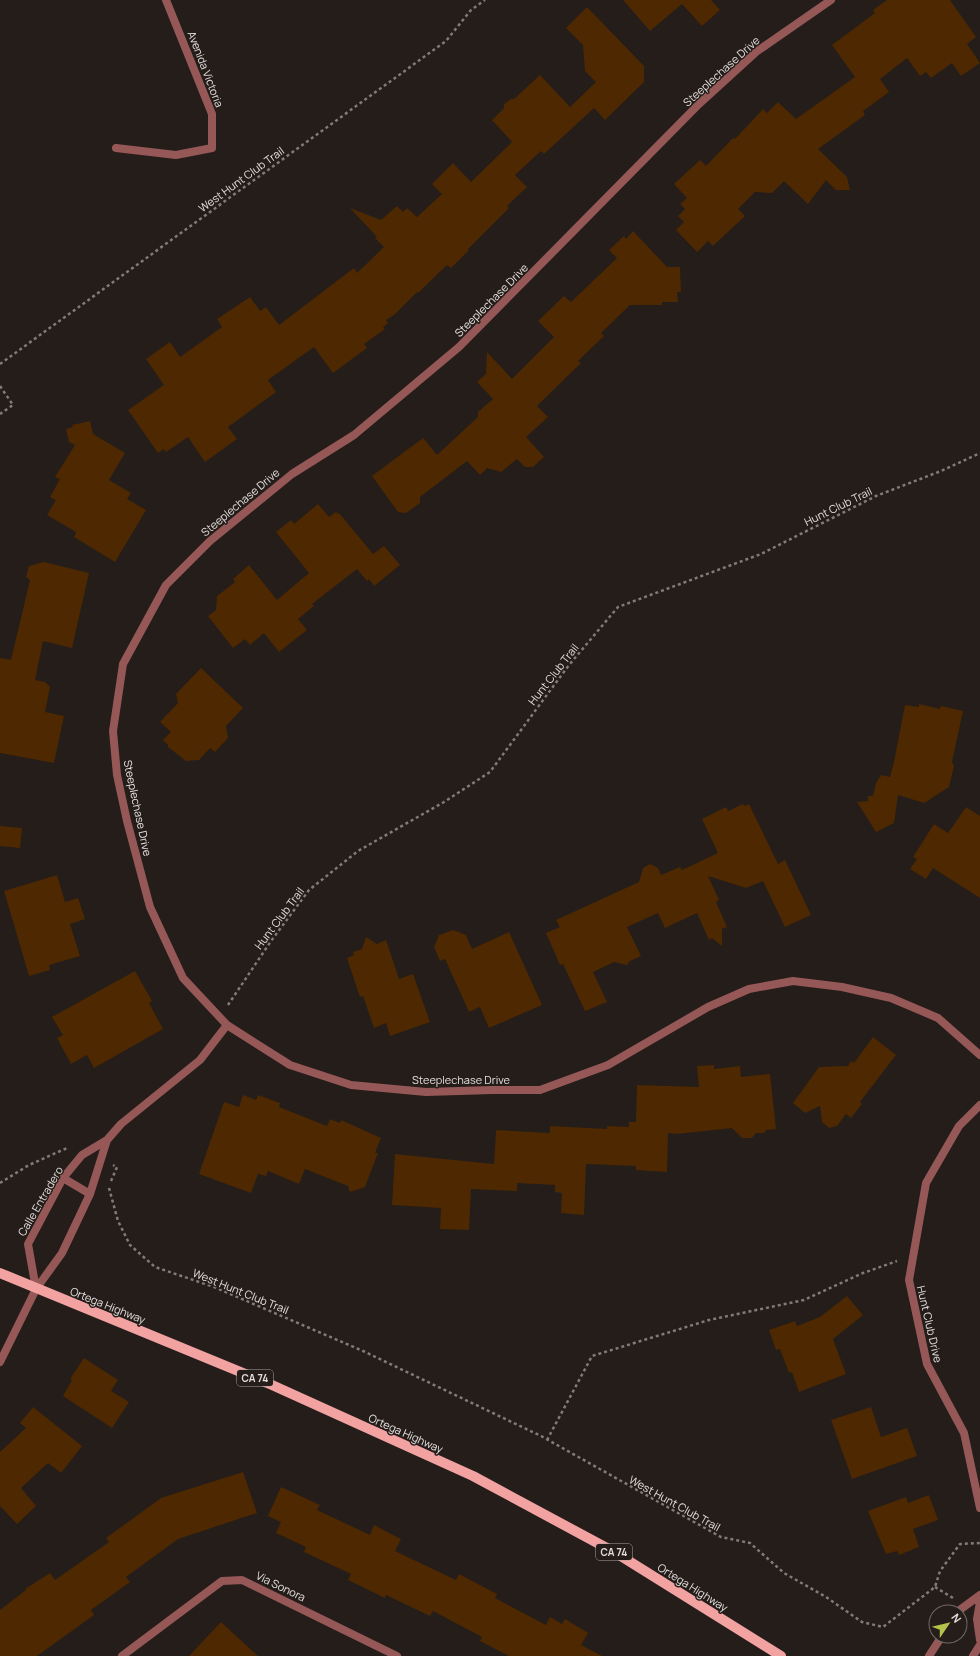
<svg xmlns="http://www.w3.org/2000/svg" width="980" height="1656" font-family="Manrope,sans-serif">
	<style>
		.building { fill: #4d2800 }
		.lines { fill: none; stroke-linecap: round; stroke-linejoin: round }
		.path { stroke: #827c79; stroke-width: 2.5; stroke-dasharray: 3 3; stroke-linecap: butt }
		.street { stroke: #965857; stroke-width: 8 }
		.primary { stroke: #f1a2a1; stroke-width: 10 }
		.labels { text-anchor: middle; dominant-baseline: central; stroke-width: 3; stroke-linejoin: round; paint-order: stroke }
		.shield { fill: #241d1a; stroke: #aaa5a2; stroke-width: 1 }
		.shield-label { font-size: 10px; font-weight: bold; fill: #e4dfdd }
		.street-label { font-size: 11px; fill: #e4dfdd; stroke: #241d1a }
	</style>
	<rect width="100%" height="100%" fill="#241d1a"/>
	<path class="building" d="M 623,0 L 711,0 L 720,10 L 702,26 L 682,4 L 650,31 Z
		M 887,0 L 950,0 L 976,37 L 967,44 L 980,63 L 961,76 L 952,63 L 931,78 L 926,72 L 920,76 L 907,58 L 880,79 L 889,92 L 863,111 L 865,115 L 818,149 L 847,177 L 850,190 L 836,190 L 826,180 L 808,204 L 784,181 L 772,193 L 755,192 L 738,209 L 745,216 L 713,246 L 708,241 L 697,252 L 676,230 L 684,222 L 678,216 L 685,209 L 680,204 L 687,198 L 674,184 L 700,160 L 706,166 L 733,138 L 735,139 L 763,109 L 767,113 L 778,102 L 796,119 L 855,77 L 832,45 L 875,13 L 873,10 Z
		M 587,7 L 644,66 L 644,82 L 605,120 L 594,108 L 544,154 L 541,151 L 515,175 L 527,187 L 507,206 L 509,208 L 468,249 L 469,250 L 451,268 L 447,265 L 418,293 L 417,292 L 394,315 L 386,320 L 388,323 L 383,327 L 385,329 L 364,344 L 367,348 L 333,373 L 314,347 L 268,380 L 276,392 L 228,427 L 237,439 L 205,462 L 188,437 L 166,452 L 164,449 L 158,453 L 128,410 L 164,385 L 146,359 L 170,342 L 180,357 L 222,327 L 217,319 L 250,297 L 260,311 L 266,307 L 279,325 L 354,268 L 357,273 L 384,247 L 375,238 L 377,237 L 350,208 L 381,220 L 397,206 L 403,212 L 407,208 L 417,217 L 442,194 L 432,184 L 453,163 L 471,182 L 512,142 L 492,120 L 504,108 L 504,104 L 511,99 L 514,99 L 540,75 L 570,107 L 596,82 L 585,71 L 583,45 L 566,28 Z
		M 633,231 L 667,267 L 680,267 L 681,292 L 677,292 L 678,302 L 662,302 L 662,305 L 630,305 L 601,333 L 604,336 L 578,361 L 581,363 L 537,406 L 548,417 L 526,437 L 544,457 L 533,467 L 525,467 L 517,459 L 501,472 L 487,468 L 480,475 L 467,461 L 420,497 L 420,503 L 406,513 L 398,512 L 372,476 L 423,438 L 437,455 L 478,417 L 478,412 L 493,399 L 477,382 L 486,374 L 487,352 L 512,379 L 554,337 L 538,321 L 564,296 L 571,302 L 617,258 L 609,250 L 624,236 L 626,239 Z
		M 90,421 L 93,434 L 125,453 L 109,480 L 131,493 L 127,499 L 146,510 L 115,562 L 74,537 L 76,532 L 47,515 L 56,500 L 50,497 L 60,479 L 55,477 L 75,445 L 69,442 L 66,429 L 73,427 L 72,425 Z
		M 318,504 L 329,517 L 336,512 L 338,514 L 339,513 L 373,554 L 384,546 L 400,565 L 374,586 L 369,579 L 367,581 L 357,569 L 312,604 L 314,606 L 298,619 L 307,630 L 279,652 L 264,633 L 250,645 L 245,639 L 233,648 L 208,616 L 216,610 L 217,596 L 235,582 L 233,579 L 249,565 L 277,600 L 309,573 L 276,532 L 291,520 L 294,524 Z
		M 44,562 L 89,573 L 72,648 L 43,641 L 35,680 L 45,682 L 50,687 L 45,712 L 64,716 L 54,763 L 0,753 L 0,658 L 11,660 L 30,580 L 26,577 L 29,566 Z
		M 201,668 L 243,708 L 226,726 L 228,738 L 215,752 L 210,748 L 199,760 L 186,761 L 168,747 L 168,745 L 163,740 L 171,732 L 160,722 L 178,703 L 176,694 Z
		M 919,704 L 940,709 L 941,706 L 963,711 L 952,762 L 954,766 L 949,787 L 924,803 L 898,795 L 894,823 L 876,832 L 857,802 L 868,801 L 868,796 L 873,796 L 876,783 L 881,775 L 890,777 L 894,762 L 905,705 L 919,707 Z
		M 743,804 L 744,806 L 749,804 L 778,864 L 785,860 L 811,915 L 785,927 L 763,881 L 746,888 L 708,876 L 719,900 L 716,902 L 727,927 L 722,929 L 722,946 L 712,938 L 709,940 L 697,913 L 665,928 L 658,913 L 627,927 L 641,956 L 630,961 L 627,965 L 614,962 L 593,972 L 607,1002 L 585,1011 L 563,964 L 560,965 L 546,933 L 560,927 L 556,920 L 639,882 L 643,868 L 650,864 L 658,868 L 661,875 L 680,867 L 682,870 L 718,853 L 702,819 L 726,807 L 728,811 Z
		M 966,807 L 980,816 L 980,898 L 933,868 L 926,879 L 910,869 L 917,859 L 913,857 L 934,824 L 948,833 Z
		M 0,826 L 22,828 L 20,848 L 0,846 Z
		M 57,875 L 65,902 L 78,898 L 85,919 L 70,924 L 80,956 L 49,965 L 50,970 L 29,976 L 4,891 Z
		M 453,930 L 466,935 L 472,949 L 509,932 L 542,1005 L 489,1028 L 480,1007 L 469,1012 L 445,959 L 440,961 L 434,947 L 439,935 Z
		M 366,937 L 377,944 L 386,940 L 399,979 L 413,974 L 430,1022 L 390,1036 L 386,1023 L 374,1028 L 363,996 L 360,997 L 347,958 L 354,955 L 353,952 L 362,949 Z
		M 135,971 L 152,1001 L 149,1003 L 163,1029 L 94,1068 L 87,1055 L 71,1064 L 57,1038 L 63,1035 L 52,1017 Z
		M 873,1037 L 896,1055 L 860,1102 L 862,1104 L 851,1118 L 846,1114 L 837,1126 L 829,1128 L 822,1122 L 820,1106 L 805,1113 L 793,1103 L 819,1067 L 848,1066 L 851,1061 L 854,1063 Z
		M 714,1065 L 714,1069 L 740,1066 L 741,1077 L 770,1074 L 776,1129 L 766,1130 L 764,1133 L 756,1133 L 752,1138 L 742,1138 L 732,1128 L 677,1134 L 668,1133 L 667,1172 L 636,1170 L 636,1166 L 586,1164 L 584,1215 L 561,1213 L 562,1193 L 555,1192 L 555,1185 L 517,1183 L 517,1191 L 471,1189 L 469,1230 L 440,1229 L 441,1208 L 392,1205 L 395,1154 L 494,1164 L 496,1130 L 550,1133 L 550,1126 L 607,1129 L 607,1126 L 629,1127 L 629,1122 L 636,1122 L 637,1085 L 699,1087 L 697,1066 Z
		M 243,1095 L 256,1100 L 258,1095 L 280,1103 L 279,1107 L 327,1126 L 330,1119 L 340,1123 L 341,1120 L 381,1138 L 375,1153 L 378,1153 L 365,1187 L 350,1192 L 348,1186 L 305,1169 L 299,1184 L 268,1171 L 266,1176 L 258,1174 L 251,1193 L 199,1174 L 224,1102 L 239,1107 Z
		M 847,1296 L 863,1315 L 833,1339 L 846,1374 L 799,1392 L 792,1372 L 789,1373 L 780,1349 L 776,1350 L 769,1330 L 795,1321 L 797,1326 L 820,1317 Z
		M 84,1358 L 118,1380 L 111,1391 L 129,1402 L 112,1428 L 63,1396 L 72,1380 L 70,1379 Z
		M 33,1407 L 82,1446 L 61,1473 L 48,1463 L 21,1488 L 36,1506 L 17,1524 L 0,1506 L 0,1452 L 26,1428 L 20,1423 Z
		M 871,1407 L 881,1437 L 907,1428 L 917,1456 L 852,1479 L 831,1420 Z
		M 243,1472 L 257,1513 L 178,1539 L 126,1577 L 130,1582 L 91,1610 L 94,1615 L 37,1656 L 0,1656 L 0,1610 L 26,1590 L 25,1589 L 50,1573 L 55,1580 L 109,1542 L 106,1538 L 161,1498 Z
		M 281,1487 L 320,1505 L 317,1510 L 370,1535 L 374,1525 L 401,1539 L 395,1551 L 456,1580 L 459,1574 L 497,1594 L 495,1598 L 546,1625 L 550,1617 L 562,1624 L 565,1619 L 588,1633 L 581,1645 L 602,1656 L 509,1656 L 480,1641 L 482,1637 L 433,1611 L 430,1616 L 386,1595 L 385,1598 L 348,1580 L 351,1574 L 304,1552 L 306,1547 L 276,1533 L 281,1522 L 268,1516 Z
		M 929,1495 L 938,1520 L 913,1529 L 919,1547 L 899,1555 L 897,1551 L 886,1554 L 868,1511 L 906,1497 L 908,1503 Z
		M 221,1622 L 258,1656 L 189,1656 Z"/>
	<g class="lines">
		<path class="path" d="M 0,364 L 446,41 L 471,10 L 485,0
			M 0,386 L 13,405 L 0,414
			M 228,1005 L 271,941 L 309,890 L 358,851 L 444,802 L 490,772 L 569,665 L 618,607 L 761,554 L 876,496 L 941,471 L 980,453
			M 111,1181 L 117,1167 L 113,1165
			M 0,1183 L 29,1165 L 67,1148
			M 109,1188 L 118,1221 L 130,1245 L 155,1267 L 214,1287 L 363,1351 L 541,1436 L 721,1537 L 750,1543 L 784,1573 L 826,1597 L 862,1622 L 883,1627 L 935,1587 L 940,1571 L 960,1544 L 980,1543
			M 547,1440 L 592,1356 L 709,1320 L 804,1300 L 863,1273 L 897,1261
			M 935,1587 L 953,1598"/>
		<path class="street" d="M 831,0 L 756,52 L 699,104 L 459,347 L 354,435 L 292,474 L 210,541 L 166,585 L 123,664 L 113,731 L 117,775 L 127,821 L 150,907 L 183,978 L 227,1025 L 290,1065 L 351,1085 L 426,1092 L 492,1090 L 540,1090 L 608,1065 L 708,1007 L 749,989 L 793,981 L 842,987 L 891,998 L 938,1018 L 980,1055
			M 116,148 L 176,155 L 212,148 L 212,114 L 166,0
			M 980,1105 L 959,1126 L 926,1183 L 909,1280 L 927,1364 L 964,1433 L 980,1508
			M 63,1178 L 90,1194
			M 36,1289 L 28,1244 L 63,1178 L 82,1155 L 107,1140 L 121,1124 L 200,1060 L 227,1025
			M 0,1362 L 36,1289 L 62,1253 L 90,1194 L 107,1140
			M 980,1602 L 977,1619 L 980,1640
			M 957,1612 L 980,1595
			M 122,1656 L 222,1581 L 242,1580 L 397,1656
			M 929,1656 L 942,1636
			M 973,1656 L 980,1645"/>
		<path class="primary" d="M 0,1273 L 272,1385 L 473,1476 L 616,1553 L 781,1656"/>
	</g>
	<g class="labels">
		<g class="shield">
			<rect x="237" y="1370" width="36" height="16" rx="3"/>
			<rect x="596" y="1544" width="36" height="16" rx="3"/>
		</g>
		<g class="shield-label">
			<text x="255" y="1378">CA 74</text>
			<text x="614" y="1552">CA 74</text>
		</g>
		<g class="street-label">
			<text transform="translate(206 69) rotate(69)">Avenida Victoria</text>
			<text transform="translate(721 71) rotate(-42)">Steeplechase Drive</text>
			<text transform="translate(241 179) rotate(-36)">West Hunt Club Trail</text>
			<text transform="translate(491 300) rotate(-45)">Steeplechase Drive</text>
			<text transform="translate(240 502) rotate(-40)">Steeplechase Drive</text>
			<text transform="translate(838 506) rotate(-26)">Hunt Club Trail</text>
			<text transform="translate(553 674) rotate(-52)">Hunt Club Trail</text>
			<text transform="translate(138 808) rotate(78)">Steeplechase Drive</text>
			<text transform="translate(279 918) rotate(-53)">Hunt Club Trail</text>
			<text x="461" y="1079">Steeplechase Drive</text>
			<text transform="translate(40 1201) rotate(-60)">Calle Entradero</text>
			<text transform="translate(241 1291) rotate(22)">West Hunt Club Trail</text>
			<text transform="translate(108 1305) rotate(22)">Ortega Highway</text>
			<text transform="translate(930 1324) rotate(77)">Hunt Club Drive</text>
			<text transform="translate(406 1433) rotate(24)">Ortega Highway</text>
			<text transform="translate(675 1503) rotate(29)">West Hunt Club Trail</text>
			<text transform="translate(281 1586) rotate(26)">Via Sonora</text>
			<text transform="translate(693 1587) rotate(32)">Ortega Highway</text>
		</g>
	</g>
	<g transform="translate(948 1624) rotate(55)"><circle r="19" fill="#241d1a" stroke="#716b68"/>
	<path d="M0-3L7 15L0 10L-7 15Z" fill="#b3c24b"/>
	<text y="-6" font-size="11" font-weight="bold" text-anchor="middle" fill="#e4dfdd">N</text>
	</g>
</svg>
